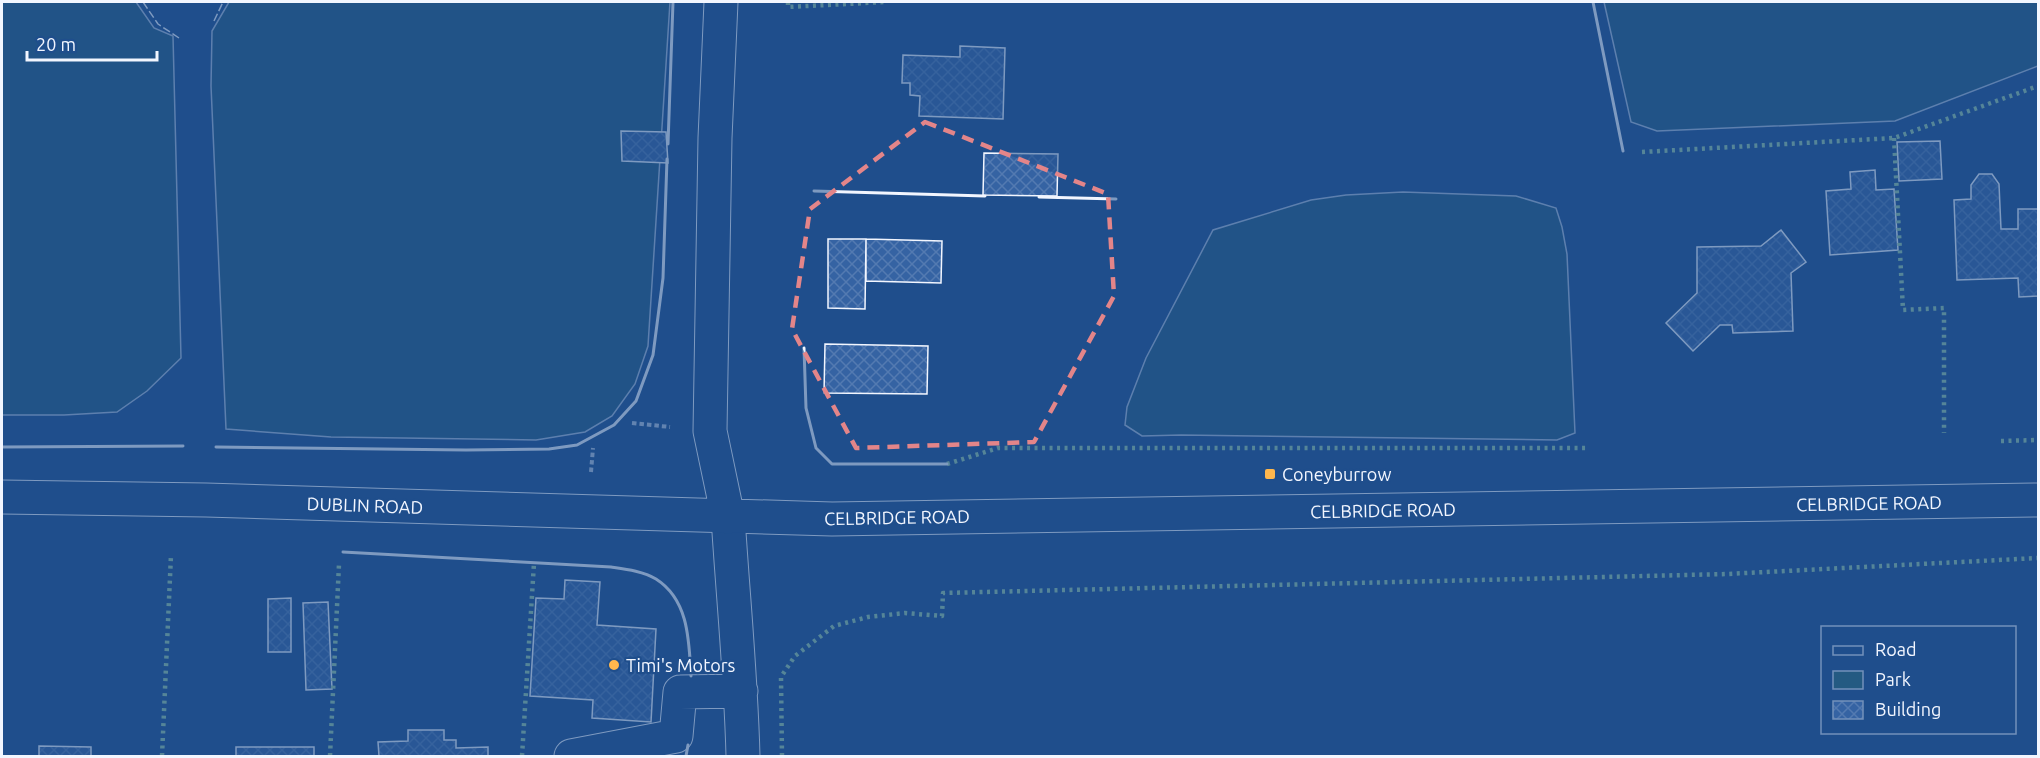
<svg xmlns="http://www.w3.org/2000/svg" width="2040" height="758" font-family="Ubuntu,sans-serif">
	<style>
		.green { fill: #245a82; stroke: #a8bbd7; stroke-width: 1.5 }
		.building { fill: url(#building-cross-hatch); stroke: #f2f6ff; stroke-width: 1.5 }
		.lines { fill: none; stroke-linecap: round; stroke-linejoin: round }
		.minor-casing { stroke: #f2f6ff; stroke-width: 35 }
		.major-casing { stroke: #f2f6ff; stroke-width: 35 }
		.path { stroke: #b3c4dc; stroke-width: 4; stroke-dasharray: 4.5 3; stroke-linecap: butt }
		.minor { stroke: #1f4e8c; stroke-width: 33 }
		.major { stroke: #1f4e8c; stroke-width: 33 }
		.hedge { stroke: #97c8a6; stroke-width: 4.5; stroke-dasharray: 3 4.5; stroke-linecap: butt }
		.fence { stroke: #f2f6ff; stroke-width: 1.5; stroke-dasharray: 8 3; stroke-linecap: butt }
		.wall { stroke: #f2f6ff; stroke-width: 3 }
		.marked { fill: none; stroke: #e38589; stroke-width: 4.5; stroke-dasharray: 12 8; stroke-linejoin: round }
		.poi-dot { fill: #ffb74d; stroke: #1f4e8c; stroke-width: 2 }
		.labels { text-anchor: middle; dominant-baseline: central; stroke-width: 4.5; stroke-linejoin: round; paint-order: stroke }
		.poi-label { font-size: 18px; fill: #f2f6ff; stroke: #1f4e8c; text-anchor: start }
		.street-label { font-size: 18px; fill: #f2f6ff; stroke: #1f4e8c }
	</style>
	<defs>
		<pattern id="building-cross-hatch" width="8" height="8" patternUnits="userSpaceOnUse" patternTransform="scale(1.5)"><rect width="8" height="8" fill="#3563a3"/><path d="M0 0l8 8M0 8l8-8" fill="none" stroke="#537ab1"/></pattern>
	</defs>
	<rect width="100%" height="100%" fill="#1f4e8c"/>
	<path class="green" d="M 2,2 L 136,2 L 154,28 L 173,36 L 181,358 L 147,391 L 117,412 L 64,415 L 2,415 Z
		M 229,2 L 670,2 L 648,346 L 635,384 L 612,416 L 585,432 L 536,440 L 331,437 L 226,429 L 211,86 L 212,31 Z
		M 1604,2 L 2038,2 L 2038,66 L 1895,121 L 1657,131 L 1631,122 Z
		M 1403,192 L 1516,196 L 1556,208 L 1562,227 L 1567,254 L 1575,433 L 1557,440 L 1181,435 L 1142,436 L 1125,425 L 1127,407 L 1146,358 L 1213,230 L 1311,200 L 1346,195 Z"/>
	<path class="building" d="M 960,46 L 1005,48 L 1003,119 L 919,116 L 920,96 L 910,95 L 910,83 L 902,83 L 903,55 L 960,57 Z
		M 621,131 L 666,132 L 668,163 L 622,161 Z
		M 1940,141 L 1942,179 L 1899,181 L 1897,142 Z
		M 984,153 L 1058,154 L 1057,196 L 983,195 Z
		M 1875,170 L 1876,190 L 1894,189 L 1898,250 L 1830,255 L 1826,191 L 1851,189 L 1850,172 Z
		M 1979,174 L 1992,174 L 1999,184 L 2001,229 L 2018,229 L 2018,209 L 2038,209 L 2038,296 L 2019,297 L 2018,278 L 1957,280 L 1954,200 L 1971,199 L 1971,185 Z
		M 1781,230 L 1806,262 L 1791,273 L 1793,331 L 1733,333 L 1732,325 L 1720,325 L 1693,351 L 1666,323 L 1697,293 L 1697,247 L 1761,246 Z
		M 828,239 L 866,239 L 865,309 L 828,308 Z
		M 866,239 L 942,241 L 941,283 L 866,281 Z
		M 825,344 L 928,346 L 927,394 L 824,393 Z
		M 565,580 L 600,582 L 597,625 L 656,629 L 651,722 L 592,718 L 593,700 L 530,696 L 536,598 L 564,599 Z
		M 291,598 L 291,652 L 268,652 L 268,599 Z
		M 328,602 L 332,689 L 306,690 L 303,603 Z
		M 408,730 L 444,730 L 444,740 L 456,740 L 456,748 L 488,747 L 488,756 L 379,756 L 378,742 L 408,741 Z
		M 39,746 L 91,747 L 91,756 L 39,756 Z
		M 236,747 L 314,747 L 314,756 L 236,756 Z"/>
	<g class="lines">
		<defs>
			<path id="minor" d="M 728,517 C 733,597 741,676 743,756
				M 571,756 L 676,736 L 680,692 L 741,691"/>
			<path id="major" d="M 721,2 L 715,138 L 710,431 L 728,517
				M 2,497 L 206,500 L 832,519 L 2038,500"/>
		</defs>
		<use href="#minor" class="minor-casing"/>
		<use href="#major" class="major-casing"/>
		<path class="path" d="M 632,423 L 670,427
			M 591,472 L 593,448"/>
		<use href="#minor" class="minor"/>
		<use href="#major" class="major"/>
		<path class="hedge" d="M 788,2 L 788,7 L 885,2
			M 1894,138 L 1903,310 L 1944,308 L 1944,433
			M 1642,152 L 1894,138 L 2038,86
			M 2001,441 L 2038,440
			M 947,464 L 998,448 L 1586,448
			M 162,756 L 171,555
			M 330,756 L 339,564
			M 522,756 L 534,563
			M 782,756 L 781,677 L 795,656 L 834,626 L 868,617 L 905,613 L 942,616 L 943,593 L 1727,574 L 2038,558"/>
		<path class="fence" d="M 143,2 L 158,24 L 179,38
			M 214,21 L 223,2"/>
		<path class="wall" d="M 1593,2 L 1623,151
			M 668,144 L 673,2
			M 814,191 L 985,196
			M 1039,197 L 1116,199
			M 804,348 L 806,408 L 816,448 L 832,464 L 947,464
			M 2,447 L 183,446
			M 216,447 L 466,450 L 549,449 L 577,445 L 614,425 L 636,401 L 653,355 L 663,278 L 667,159
			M 343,552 L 611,567 C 625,569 643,571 656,579 C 689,600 689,641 691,676
			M 686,756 L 688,745"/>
	</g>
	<path d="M0 0H2040V758H0ZM 925,122 L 1108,194 L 1114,296 L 1034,442 L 856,448 L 792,329 L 810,209 Z" fill="#1f4e8c" fill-opacity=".55" fill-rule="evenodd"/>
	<path class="marked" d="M 925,122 L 1108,194 L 1114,296 L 1034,442 L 856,448 L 792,329 L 810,209 Z"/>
	<g class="poi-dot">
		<rect x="1264" y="468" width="12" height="12" rx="3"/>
		<circle cx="614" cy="665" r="6"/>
	</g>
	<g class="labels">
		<g class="poi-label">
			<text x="1282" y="474">Coneyburrow</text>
			<text x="626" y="665">Timi's Motors</text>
		</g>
		<g class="street-label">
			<text transform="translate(1869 503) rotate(-1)">CELBRIDGE ROAD</text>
			<text transform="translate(365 505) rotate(2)">DUBLIN ROAD</text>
			<text transform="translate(1383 510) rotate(-1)">CELBRIDGE ROAD</text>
			<text transform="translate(897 517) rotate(-1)">CELBRIDGE ROAD</text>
		</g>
	</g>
	<rect width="2040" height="758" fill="none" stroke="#f2f6ff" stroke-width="6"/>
	<rect x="1821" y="626" width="195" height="108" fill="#1f4e8c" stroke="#7391ba" stroke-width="1.5"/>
	<rect x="1833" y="646" width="30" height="9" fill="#1f4e8c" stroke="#7391ba" stroke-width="1.5"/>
	<text x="1875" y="656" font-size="18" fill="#f2f6ff">Road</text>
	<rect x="1833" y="671" width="30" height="18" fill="#245a82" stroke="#7391ba" stroke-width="1.5"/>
	<text x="1875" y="686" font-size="18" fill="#f2f6ff">Park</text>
	<rect x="1833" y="701" width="30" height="18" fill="url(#building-cross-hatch)" stroke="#7391ba" stroke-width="1.5"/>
	<text x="1875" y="716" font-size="18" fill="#f2f6ff">Building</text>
	<path d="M27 51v9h130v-9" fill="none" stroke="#f2f6ff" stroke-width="3"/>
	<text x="36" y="51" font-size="18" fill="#f2f6ff" stroke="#1f4e8c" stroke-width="4.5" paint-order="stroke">20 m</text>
</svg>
